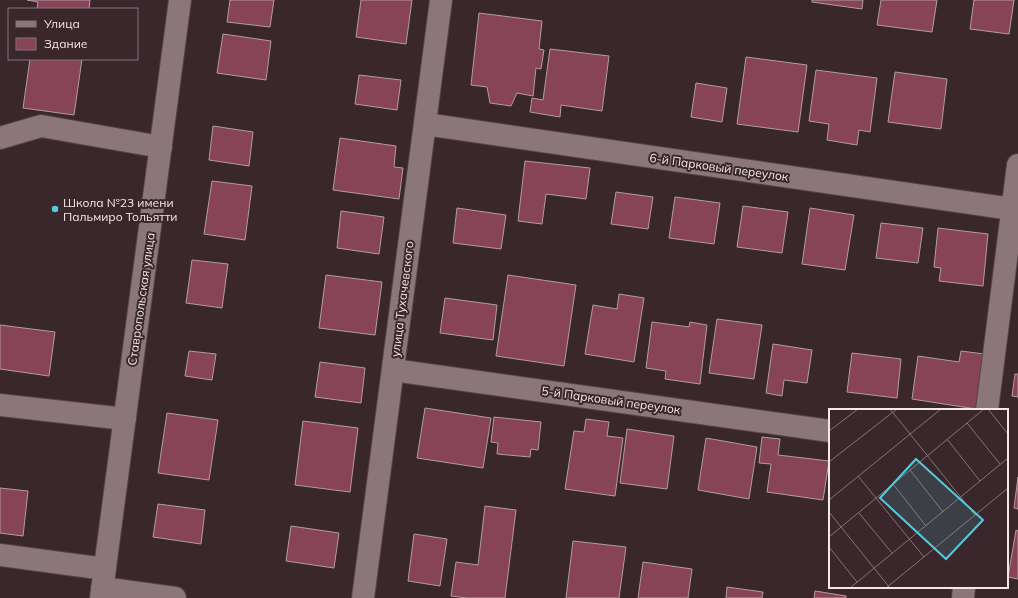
<svg xmlns="http://www.w3.org/2000/svg" width="1018" height="598" font-family="Mulish,sans-serif">
	<style>
		.building { fill: #874358; stroke: #b39ca2 }
		.lines { fill: none; stroke-linecap: round; stroke-linejoin: round }
		.minor-casing { stroke: #524447; stroke-width: 24 }
		.minor { stroke: #8b767b; stroke-width: 22 }
		.poi-dot { fill: #55cadf; stroke: #39272c; stroke-width: 1.5 }
		.labels { text-anchor: middle; dominant-baseline: central; stroke-width: 4; stroke-linejoin: round; paint-order: stroke }
		.street-label { font-size: 12px; fill: #f4e8ea; stroke: #39272c }
		.poi-label { font-size: 12px; fill: #f4e8ea; stroke: #39272c; text-anchor: start }
		.inset-road { fill: none; stroke: #847478; stroke-width: 1 }
		.view { fill: #55cadf; fill-opacity: 0.15; stroke: #55cadf; stroke-width: 2 }
		.inset-edge { fill: none; stroke: #f4e8ea; stroke-width: 2 }
	</style>
	<rect width="100%" height="100%" fill="#39272c"/>
	<path class="building" d="M 27,0 L 90,0 L 89,9 L 37,9 L 38,2 Z
		M 230,0 L 274,0 L 270,27 L 227,22 Z
		M 361,0 L 412,0 L 406,44 L 356,37 Z
		M 812,0 L 863,0 L 862,9 L 812,2 Z
		M 881,0 L 937,0 L 932,32 L 877,25 Z
		M 974,0 L 1014,0 L 1009,34 L 970,29 Z
		M 479,13 L 542,21 L 539,49 L 544,50 L 541,69 L 536,68 L 533,96 L 517,93 L 511,106 L 490,103 L 487,87 L 471,85 Z
		M 223,34 L 271,41 L 266,80 L 217,73 Z
		M 550,49 L 609,56 L 602,111 L 561,105 L 560,117 L 530,112 L 532,98 L 543,100 Z
		M 746,57 L 807,65 L 798,132 L 737,124 Z
		M 30,59 L 82,59 L 74,115 L 23,108 Z
		M 816,70 L 877,78 L 870,132 L 859,130 L 857,145 L 827,140 L 829,124 L 809,121 Z
		M 895,72 L 947,79 L 941,129 L 888,122 Z
		M 359,75 L 401,80 L 397,110 L 355,104 Z
		M 696,83 L 727,88 L 722,122 L 691,117 Z
		M 213,126 L 253,132 L 249,166 L 209,160 Z
		M 340,138 L 396,146 L 394,167 L 403,168 L 399,199 L 333,190 Z
		M 525,161 L 590,168 L 586,199 L 546,194 L 542,224 L 518,221 Z
		M 212,181 L 252,186 L 245,240 L 204,234 Z
		M 616,192 L 653,197 L 648,229 L 611,224 Z
		M 675,197 L 720,203 L 714,244 L 669,238 Z
		M 743,206 L 788,212 L 782,253 L 737,247 Z
		M 457,208 L 506,215 L 501,249 L 453,243 Z
		M 810,208 L 854,215 L 845,270 L 802,264 Z
		M 341,211 L 384,217 L 379,254 L 337,248 Z
		M 881,223 L 923,228 L 918,263 L 876,258 Z
		M 938,228 L 988,234 L 983,286 L 939,281 L 941,268 L 934,267 Z
		M 192,260 L 228,264 L 222,308 L 186,303 Z
		M 326,275 L 382,282 L 375,335 L 319,328 Z
		M 508,275 L 576,285 L 564,366 L 496,356 Z
		M 619,294 L 644,298 L 634,362 L 585,354 L 593,305 L 617,309 Z
		M 445,298 L 497,305 L 493,340 L 440,333 Z
		M 717,319 L 762,325 L 754,379 L 709,373 Z
		M 652,322 L 689,327 L 690,322 L 707,325 L 700,384 L 665,379 L 666,371 L 646,368 Z
		M 0,325 L 55,332 L 49,376 L 0,369 Z
		M 773,344 L 812,350 L 807,383 L 784,380 L 782,396 L 766,393 Z
		M 189,351 L 216,354 L 212,380 L 185,376 Z
		M 961,351 L 984,354 L 976,409 L 912,399 L 918,356 L 959,362 Z
		M 852,353 L 901,359 L 897,398 L 847,392 Z
		M 320,362 L 365,368 L 361,403 L 315,397 Z
		M 1015,374 L 1018,374 L 1018,397 L 1012,396 Z
		M 425,408 L 491,418 L 483,468 L 417,458 Z
		M 167,413 L 218,420 L 209,480 L 158,473 Z
		M 494,417 L 541,422 L 538,450 L 531,449 L 530,457 L 497,454 L 498,443 L 491,442 Z
		M 586,419 L 609,422 L 607,436 L 623,438 L 615,496 L 565,489 L 574,431 L 584,432 Z
		M 303,421 L 358,428 L 350,492 L 295,485 Z
		M 627,429 L 674,436 L 667,489 L 620,483 Z
		M 762,437 L 780,439 L 778,455 L 829,461 L 823,500 L 767,492 L 771,464 L 759,463 Z
		M 706,438 L 757,447 L 749,499 L 698,490 Z
		M 1018,477 L 1018,509 L 1014,508 Z
		M 0,488 L 28,491 L 23,536 L 0,533 Z
		M 158,504 L 205,510 L 201,544 L 153,537 Z
		M 485,506 L 516,510 L 505,598 L 467,598 L 451,596 L 456,562 L 478,565 Z
		M 291,526 L 339,533 L 334,568 L 286,561 Z
		M 1016,530 L 1018,531 L 1018,579 L 1008,577 Z
		M 414,534 L 447,539 L 440,586 L 408,581 Z
		M 573,541 L 626,547 L 619,598 L 566,598 Z
		M 643,562 L 692,569 L 688,598 L 638,598 Z
		M 727,587 L 763,592 L 762,598 L 726,598 Z
		M 815,591 L 846,596 L 846,598 L 814,598 Z"/>
	<g class="lines">
		<defs>
			<path id="minor" d="M 425,124 L 1012,209
				M 0,138 L 41,126 L 161,147
				M 393,370 L 830,431
				M 0,405 L 125,419
				M 987,410 L 1018,165
				M 0,555 L 105,569
				M 102,588 L 175,598
				M 101,598 L 180,0
				M 363,598 L 441,0
				M 963,598 L 964,587"/>
		</defs>
		<use href="#minor" class="minor-casing"/>
		<use href="#minor" class="minor"/>
	</g>
	<circle class="poi-dot" cx="55" cy="209" r="4"/>
	<g class="labels">
		<g class="street-label">
			<text transform="translate(719 167) rotate(8)">6-й Парковый переулок</text>
			<text transform="translate(141 299) rotate(-82)">Ставропольская улица</text>
			<text transform="translate(402 299) rotate(-83)">улица Тухачевского</text>
			<text transform="translate(611 400) rotate(8)">5-й Парковый переулок</text>
		</g>
		<g class="poi-label">
			<text x="63" y="202">Школа №23 имени<tspan x="63" dy="14">Пальмиро Тольятти</tspan></text>
		</g>
	</g>
	<g transform="translate(829 409)">
		<rect width="179" height="179" fill="#39272c"/>
		<path class="inset-road" d="M 61,0 L 146,106M 159,0 L 179,25M 138,14 L 171,55M 0,22 L 29,0M 118,30 L 151,72M 0,53 L 68,0M 81,61 L 114,103M 29,67 L 95,148M 64,75 L 97,117M 0,91 L 112,0M 0,103 L 61,179M 30,104 L 63,144M 0,128 L 155,0M 0,138 L 28,173M 21,179 L 179,49M 57,179 L 179,79"/>
		<path class="view" d="M 87,50 L 154,111 L 117,150 L 51,89 Z"/>
		<rect width="179" height="179" class="inset-edge"/>
	</g>
	<rect x="8" y="8" width="130" height="52" fill="#39272c" stroke="#847478"/>
	<rect x="16" y="21" width="20" height="6" fill="#8b767b" stroke="#847478"/>
	<text x="44" y="28" font-size="12" fill="#f4e8ea">Улица</text>
	<rect x="16" y="38" width="20" height="12" fill="#874358" stroke="#847478"/>
	<text x="44" y="48" font-size="12" fill="#f4e8ea">Здание</text>
</svg>
